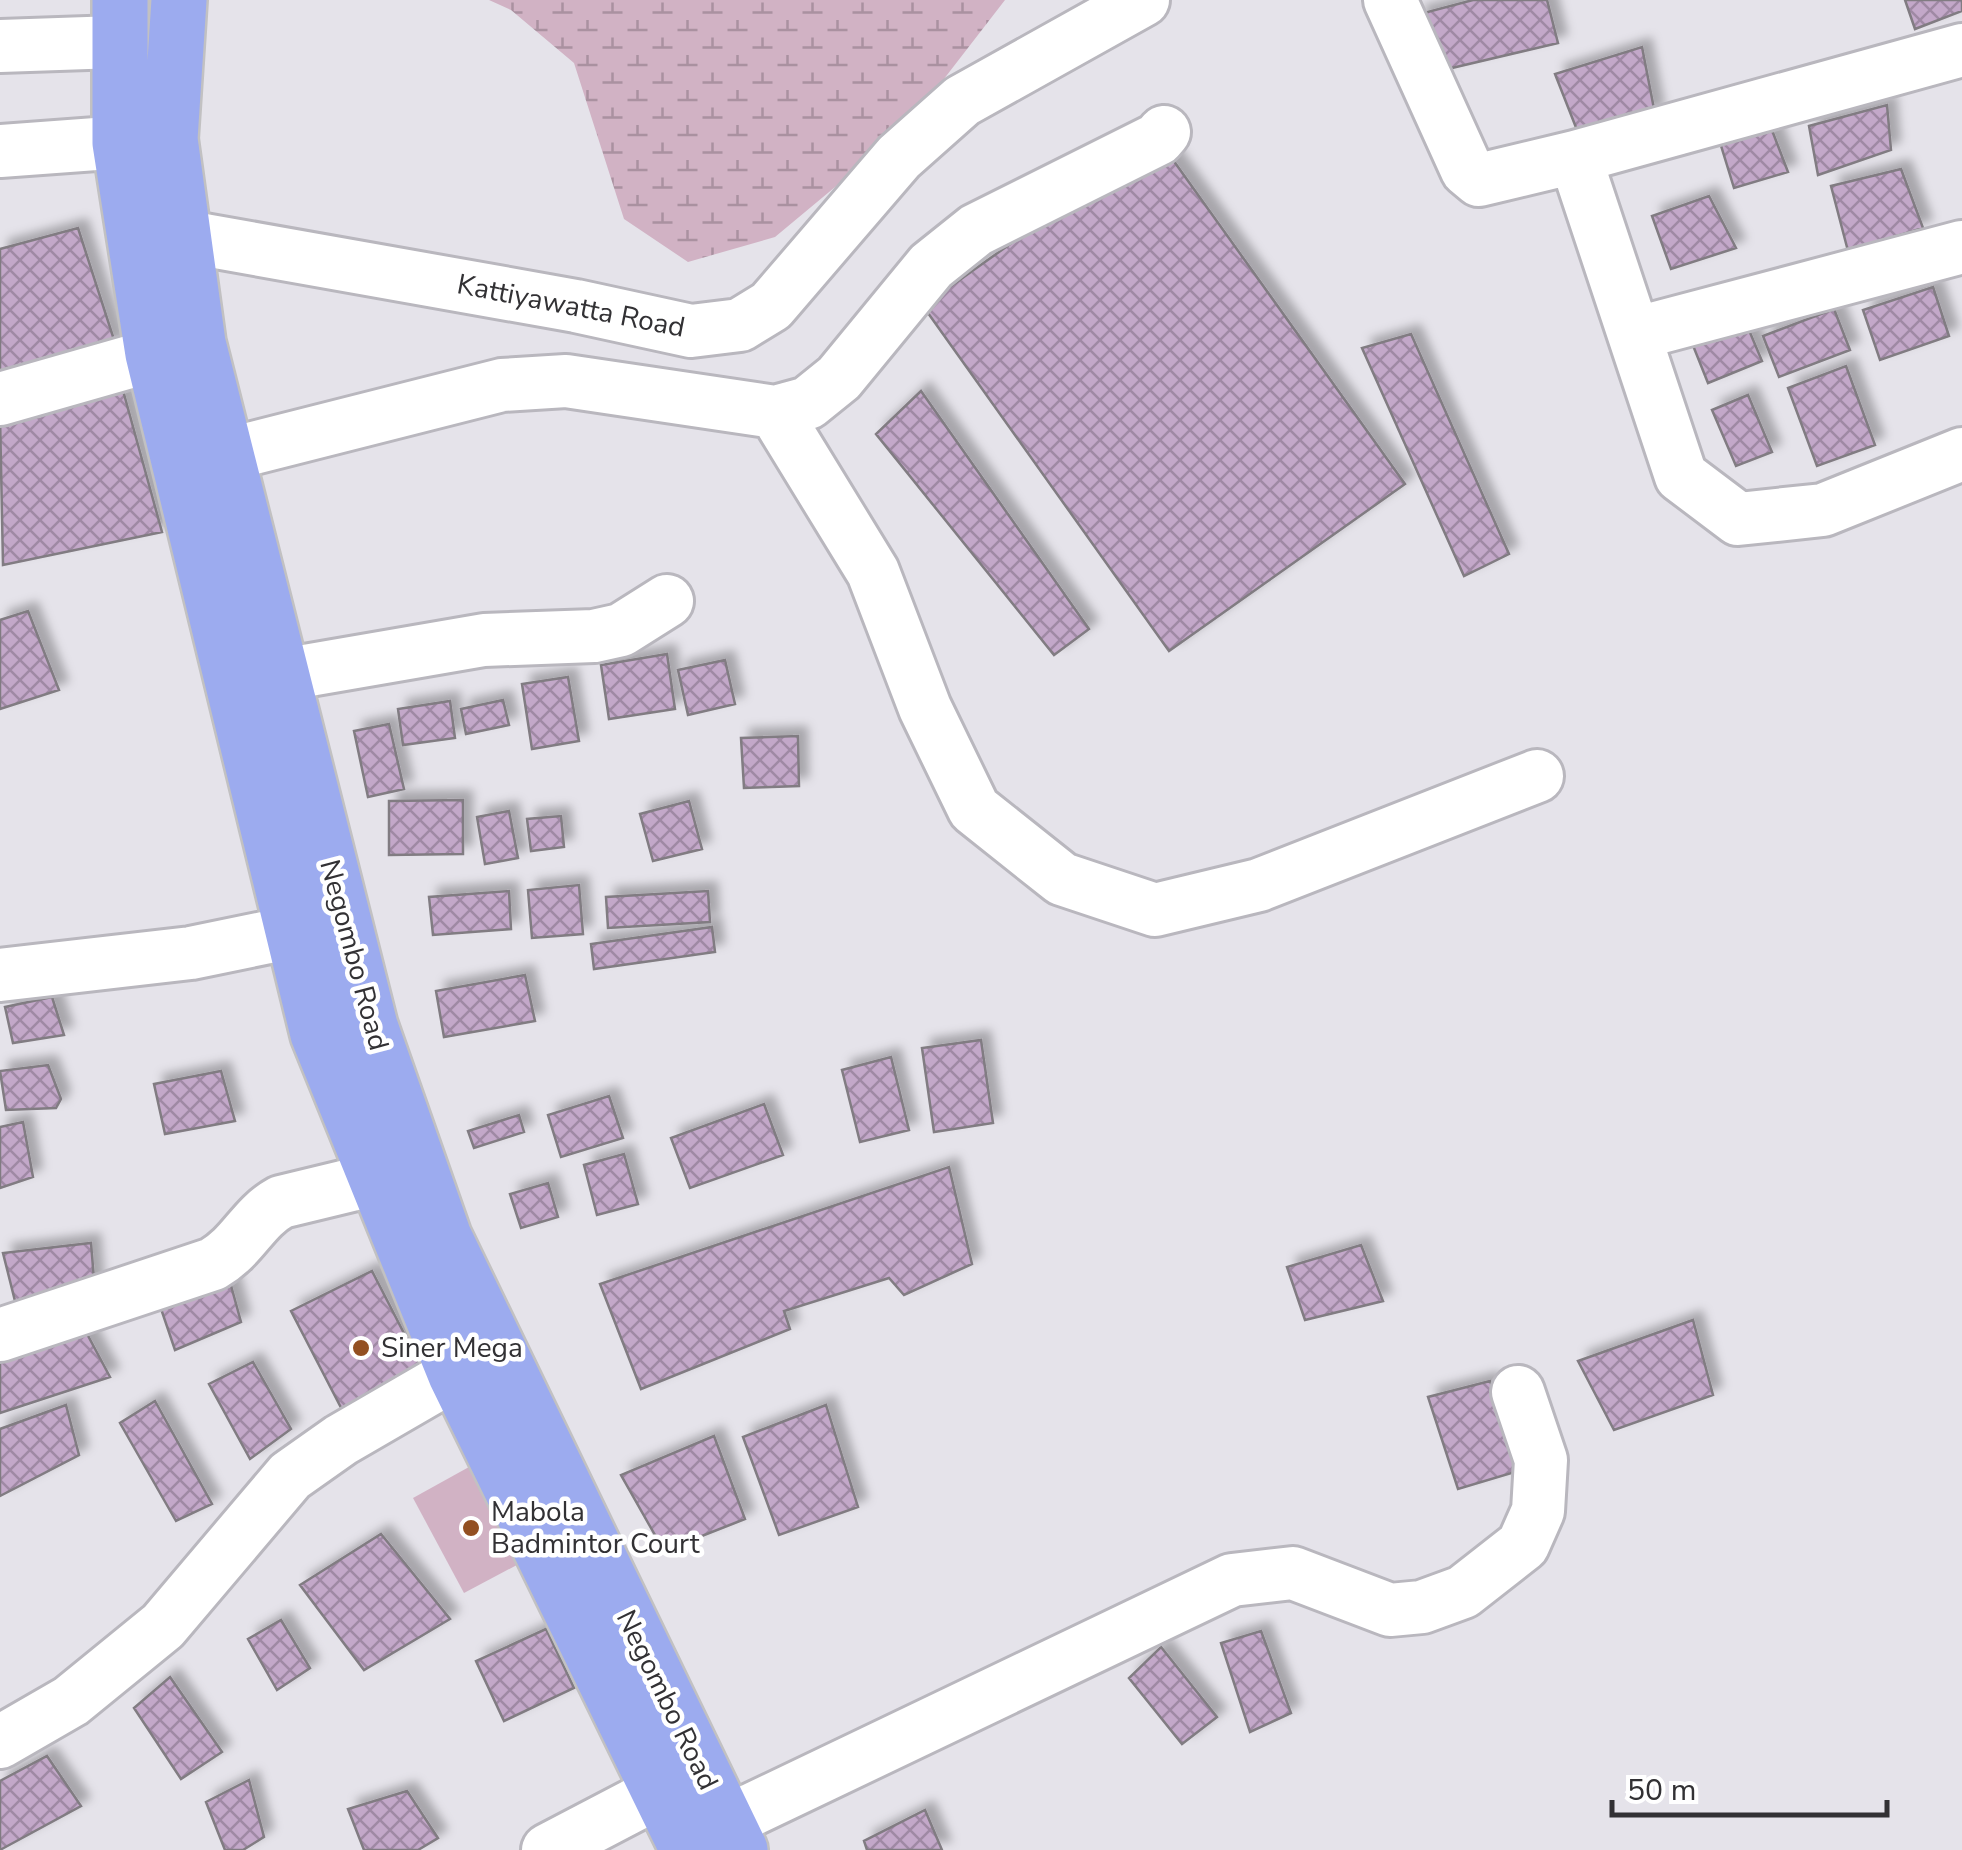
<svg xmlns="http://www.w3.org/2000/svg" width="1962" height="1850" font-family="'Nunito Sans',sans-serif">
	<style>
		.wetland { fill: url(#wetland-marsh) }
		.garden { fill: #d1b2c4 }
		.building { fill: url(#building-cross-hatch); stroke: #817c82; stroke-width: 2.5; filter: url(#shadow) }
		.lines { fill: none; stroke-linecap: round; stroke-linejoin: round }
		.minor-casing { stroke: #b9b7be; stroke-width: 58 }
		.highway-casing { stroke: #c2c1c2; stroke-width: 60 }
		.minor { stroke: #fff; stroke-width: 52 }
		.highway { stroke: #9cabef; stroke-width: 55 }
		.poi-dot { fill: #935022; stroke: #fff; stroke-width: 4 }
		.labels { text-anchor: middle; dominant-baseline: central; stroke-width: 9; stroke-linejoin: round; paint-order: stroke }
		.street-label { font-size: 28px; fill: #323134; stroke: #fff }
		.poi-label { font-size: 28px; fill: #323134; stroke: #fff; text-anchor: start }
	</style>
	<defs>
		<pattern id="wetland-marsh" width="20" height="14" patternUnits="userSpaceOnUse" patternTransform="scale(2.5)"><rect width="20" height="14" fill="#d1b2c4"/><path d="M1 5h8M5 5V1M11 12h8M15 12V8" fill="none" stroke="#aa91a0"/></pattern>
		<pattern id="building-cross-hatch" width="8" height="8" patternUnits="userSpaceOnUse" patternTransform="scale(2.5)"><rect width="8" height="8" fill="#c3a8c9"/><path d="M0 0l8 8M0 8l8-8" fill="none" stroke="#9f89a4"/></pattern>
		<filter id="shadow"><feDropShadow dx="9" dy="-9" stdDeviation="5" flood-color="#0004"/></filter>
	</defs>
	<rect width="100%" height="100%" fill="#e5e3ea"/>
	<path class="wetland" d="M 489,0 L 1005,0 L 906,128 L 775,237 L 688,262 L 624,219 L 574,63 L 511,10 Z"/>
	<path class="garden" d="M 478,1462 L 530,1558 L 464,1593 L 413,1498 Z"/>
	<path class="building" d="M 1473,0 L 1547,0 L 1558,43 L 1435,72 L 1416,15 Z
		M 1905,0 L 1962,0 L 1962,11 L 1915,29 Z
		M 1642,47 L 1655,114 L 1577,130 L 1555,74 Z
		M 1887,105 L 1891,150 L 1818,175 L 1809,126 Z
		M 1770,125 L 1788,172 L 1734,188 L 1719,139 Z
		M 1158,139 L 1405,484 L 1169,651 L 923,306 Z
		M 1901,169 L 1923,228 L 1848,251 L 1831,186 Z
		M 1709,196 L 1736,248 L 1671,269 L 1652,216 Z
		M 78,228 L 116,346 L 0,379 L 0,249 Z
		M 1933,287 L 1949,336 L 1880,360 L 1863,310 Z
		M 1834,309 L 1850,350 L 1779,377 L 1763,336 Z
		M 1743,316 L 1762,361 L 1708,383 L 1690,338 Z
		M 1411,334 L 1509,554 L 1464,576 L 1362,348 Z
		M 1846,366 L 1875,445 L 1817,466 L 1788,388 Z
		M 119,376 L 162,532 L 3,565 L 0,416 Z
		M 921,391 L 1089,629 L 1054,655 L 876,434 Z
		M 1748,395 L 1772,452 L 1736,466 L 1712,410 Z
		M 28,611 L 59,690 L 0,709 L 0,620 Z
		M 667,654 L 675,709 L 609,719 L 601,665 Z
		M 725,660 L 735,704 L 688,715 L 678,670 Z
		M 568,677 L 579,741 L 532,749 L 522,684 Z
		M 503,700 L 509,725 L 466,734 L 461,709 Z
		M 450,701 L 455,738 L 403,745 L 398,709 Z
		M 389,724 L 404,789 L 368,797 L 354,731 Z
		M 798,736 L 799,786 L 744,788 L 741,738 Z
		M 463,800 L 463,854 L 389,855 L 389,801 Z
		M 689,801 L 702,849 L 653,861 L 640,814 Z
		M 509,811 L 518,858 L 485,864 L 477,817 Z
		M 561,816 L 564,847 L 531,851 L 527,819 Z
		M 579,885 L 583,934 L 532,938 L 528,890 Z
		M 509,891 L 511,929 L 433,935 L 429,897 Z
		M 708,891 L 710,922 L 608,928 L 606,897 Z
		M 712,927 L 715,952 L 594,969 L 591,944 Z
		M 525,975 L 535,1021 L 444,1037 L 436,991 Z
		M 52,997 L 64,1035 L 13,1043 L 5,1007 Z
		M 981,1040 L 993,1123 L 934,1132 L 922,1048 Z
		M 891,1057 L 909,1130 L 860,1142 L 842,1070 Z
		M 48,1065 L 61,1099 L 56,1108 L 6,1110 L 0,1071 Z
		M 221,1071 L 235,1121 L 165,1134 L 154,1084 Z
		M 609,1096 L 623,1138 L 561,1157 L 548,1115 Z
		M 764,1104 L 783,1155 L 690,1188 L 671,1138 Z
		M 519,1115 L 524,1132 L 474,1148 L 468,1131 Z
		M 23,1122 L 33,1177 L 0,1188 L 0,1127 Z
		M 624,1154 L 638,1204 L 597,1215 L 584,1165 Z
		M 949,1167 L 972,1264 L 904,1295 L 889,1278 L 784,1311 L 790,1329 L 641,1389 L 600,1284 Z
		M 548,1183 L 558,1217 L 521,1228 L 510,1194 Z
		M 91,1243 L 95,1292 L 17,1309 L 3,1253 Z
		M 1361,1245 L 1383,1301 L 1305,1320 L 1287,1267 Z
		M 372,1271 L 430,1384 L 350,1425 L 291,1311 Z
		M 230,1282 L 241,1322 L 175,1350 L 158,1300 Z
		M 1693,1320 L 1713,1395 L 1614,1430 L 1578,1361 Z
		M 86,1332 L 110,1377 L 0,1413 L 0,1356 Z
		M 253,1362 L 291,1429 L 250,1459 L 209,1384 Z
		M 1490,1381 L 1525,1469 L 1458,1489 L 1428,1397 Z
		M 155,1401 L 212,1504 L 176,1521 L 120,1423 Z
		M 66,1405 L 79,1455 L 0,1496 L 0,1429 Z
		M 826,1405 L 858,1507 L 779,1535 L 743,1437 Z
		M 714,1436 L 745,1519 L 664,1551 L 621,1475 Z
		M 381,1534 L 450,1619 L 364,1670 L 300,1585 Z
		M 281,1620 L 310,1668 L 277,1690 L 248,1639 Z
		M 546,1629 L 574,1688 L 504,1721 L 476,1661 Z
		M 1261,1631 L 1291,1713 L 1250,1732 L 1221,1643 Z
		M 1161,1647 L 1217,1717 L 1182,1744 L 1129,1678 Z
		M 170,1677 L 222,1752 L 181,1779 L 134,1708 Z
		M 47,1756 L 81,1806 L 0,1850 L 0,1781 Z
		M 249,1780 L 264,1837 L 243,1850 L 225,1850 L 206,1802 Z
		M 407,1791 L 438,1838 L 418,1850 L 364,1850 L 348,1809 Z
		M 925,1810 L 942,1850 L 867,1850 L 864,1841 Z"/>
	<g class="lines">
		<defs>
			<path id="minor" d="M 1390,0 L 1467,170 L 1479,180 L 1575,157 L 1681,476 L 1738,519 L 1823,510 L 1962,454
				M 0,46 L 117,42
				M 0,151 L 164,139
				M 1575,157 L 1962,50
				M 182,236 L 576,306 L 691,331 L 740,325 L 771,306 L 899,157 L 962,101 L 1143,0
				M 1634,334 L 1962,247
				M 0,399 L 196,343
				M 775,412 L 873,572 L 925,708 L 974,809 L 1062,879 L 1155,910 L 1259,885 L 1537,776
				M 226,455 L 502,385 L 566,381 L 775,412 L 808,403 L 839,378 L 931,266 L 976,230 L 1158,139 L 1164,132
				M 281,675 L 484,640 L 594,636 L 621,630 L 667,601
				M 0,975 L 191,953 L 293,932
				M 0,1335 L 213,1264 C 244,1246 252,1218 281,1202 L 376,1179
				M 0,1742 L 71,1701 L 163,1626 L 290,1476 L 341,1440 L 491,1353
				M 726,1822 L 1232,1580 L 1293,1573 L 1390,1610 L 1422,1607 L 1463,1592 L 1523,1545 L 1538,1511 L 1541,1460 L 1518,1392
				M 548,1850 L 657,1793"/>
			<path id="highway" d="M 120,0 L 120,143 L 153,354 L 318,1034 L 456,1375 L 688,1850
				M 179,0 L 170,139 L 198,343 L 370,1026 L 444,1237 L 740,1850"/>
		</defs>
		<use href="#minor" class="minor-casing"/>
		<use href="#highway" class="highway-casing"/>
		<use href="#minor" class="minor"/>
		<use href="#highway" class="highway"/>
	</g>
	<g class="poi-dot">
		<circle cx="361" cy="1348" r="10"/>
		<circle cx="471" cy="1528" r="10"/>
	</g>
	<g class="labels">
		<g class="street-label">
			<text transform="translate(571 306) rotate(11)">Kattiyawatta Road</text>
			<text transform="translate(354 955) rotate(75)">Negombo Road</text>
			<text transform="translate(667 1700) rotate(64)">Negombo Road</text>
		</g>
		<g class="poi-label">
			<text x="381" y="1348">Siner Mega</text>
			<text x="491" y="1512">Mabola<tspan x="491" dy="32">Badmintor Court</tspan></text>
		</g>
	</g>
	<path d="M1612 1800v15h275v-15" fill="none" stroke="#323134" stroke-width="5"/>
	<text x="1627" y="1800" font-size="30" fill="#323134" stroke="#ffffff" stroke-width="8" paint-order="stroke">50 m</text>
</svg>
